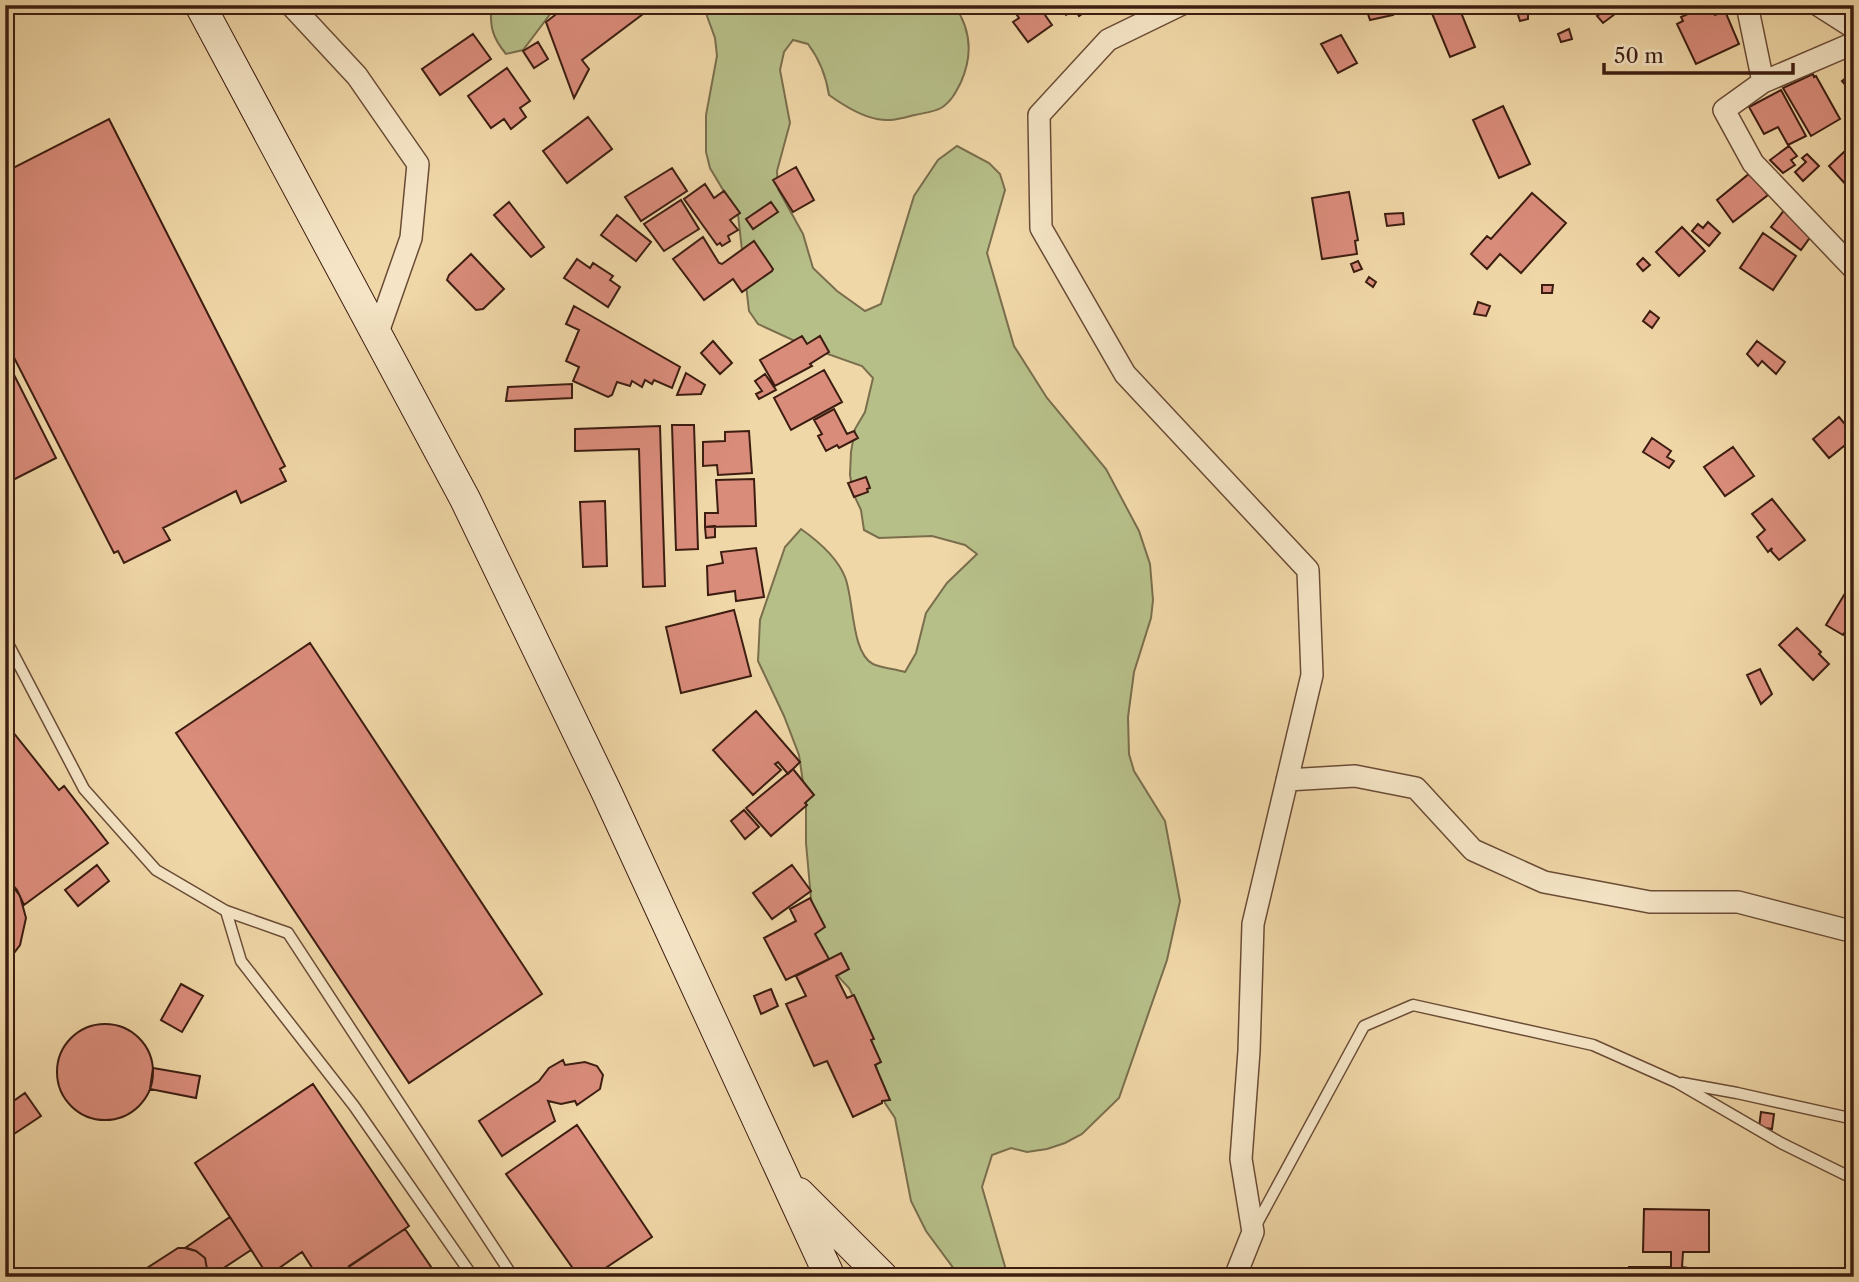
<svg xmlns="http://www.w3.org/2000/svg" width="1859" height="1282" font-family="'Libre Caslon Text',serif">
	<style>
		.green { fill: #b7bf89; stroke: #7a6e4d; stroke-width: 2 }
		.building { fill: #da8c7b; stroke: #3d1d11; stroke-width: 2 }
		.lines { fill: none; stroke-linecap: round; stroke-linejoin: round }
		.service-casing { stroke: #6a4c36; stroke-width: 13 }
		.minor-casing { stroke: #6a4c36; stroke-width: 24 }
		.secondary-casing { stroke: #3d1d11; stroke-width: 32 }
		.service { stroke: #f5e5c6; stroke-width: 10 }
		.minor { stroke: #f5e5c6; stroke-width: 21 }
		.secondary { stroke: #f5e5c6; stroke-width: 30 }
	</style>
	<rect width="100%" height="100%" fill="#f0d7a7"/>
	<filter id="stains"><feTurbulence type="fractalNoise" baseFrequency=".00286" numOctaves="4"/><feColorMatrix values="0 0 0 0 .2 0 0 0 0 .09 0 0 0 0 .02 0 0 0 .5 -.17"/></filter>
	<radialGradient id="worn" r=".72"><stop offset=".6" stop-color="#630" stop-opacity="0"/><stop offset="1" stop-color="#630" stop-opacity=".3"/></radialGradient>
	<path class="green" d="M 491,5 L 557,5 L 523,50 L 506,54 C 492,37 490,27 491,5 Z
		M 703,5 L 954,5 C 971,29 973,55 961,82 C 956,92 951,102 941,108 C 934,112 923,113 915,115 C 902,118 891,122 877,119 C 860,116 843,105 829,95 C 826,75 820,60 808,44 L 793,40 L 784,52 L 780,70 L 790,123 L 777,171 L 778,189 L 803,234 L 813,268 L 837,291 L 865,311 L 881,304 L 914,196 L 938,160 L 957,146 L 989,163 L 1000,174 L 1005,190 L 987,253 L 1014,346 L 1047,398 L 1106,469 L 1139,531 L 1150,564 L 1153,600 L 1151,618 L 1134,672 L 1128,717 L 1129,754 L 1134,771 L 1165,821 L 1180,901 L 1167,960 L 1119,1098 L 1082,1134 L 1065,1143 L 1047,1149 L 1027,1152 L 1011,1148 L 992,1155 L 982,1187 L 1008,1277 L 963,1277 L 957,1273 L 926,1231 L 911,1201 L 895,1118 L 885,1103 L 865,1020 L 849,988 L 824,961 L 815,943 L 806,843 L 806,803 L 799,755 L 784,716 L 758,661 L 760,620 L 785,547 L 801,529 C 818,541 837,557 845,577 C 854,599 851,653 873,664 C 882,668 895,669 905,672 L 916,653 L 926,613 L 947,583 L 977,554 L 965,545 L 932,536 L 879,538 L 864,530 L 861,510 L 853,493 L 850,475 L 851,452 L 855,429 L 865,412 L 873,378 L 862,366 L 808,347 L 758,324 L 749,311 L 738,215 L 710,168 L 706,152 L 706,115 L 717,56 L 715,38 Z"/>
	<path class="building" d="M 568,5 L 637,5 L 643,14 L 582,60 L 589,69 L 574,98 L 546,22 Z
		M 1010,5 L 1038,5 L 1052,25 L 1028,42 L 1013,22 L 1019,18 Z
		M 1059,5 L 1081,5 L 1086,11 L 1079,16 L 1075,9 L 1066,15 Z
		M 1365,5 L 1391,5 L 1393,15 L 1370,20 Z
		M 1445,5 L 1458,5 L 1475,47 L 1450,57 L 1431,11 Z
		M 1606,5 L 1621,5 L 1623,8 L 1603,23 L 1597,16 L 1608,8 Z
		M 1708,5 L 1711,5 L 1715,15 L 1725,11 L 1739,44 L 1696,64 L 1677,24 L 1683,21 L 1681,17 Z
		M 1528,10 L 1528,19 L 1520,21 L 1517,12 Z
		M 1569,29 L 1572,39 L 1561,42 L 1558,34 Z
		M 473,34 L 491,59 L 440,95 L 422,69 Z
		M 1341,35 L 1357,63 L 1338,73 L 1321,44 Z
		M 538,42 L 548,59 L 534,68 L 523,51 Z
		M 507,68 L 530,101 L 520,108 L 526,117 L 511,129 L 504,119 L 491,128 L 468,96 Z
		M 1854,71 L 1854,95 L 1842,81 Z
		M 1813,74 L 1814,77 L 1816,76 L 1840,119 L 1811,136 L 1783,88 Z
		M 1781,90 L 1806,136 L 1788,145 L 1778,127 L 1764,134 L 1749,107 Z
		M 1503,106 L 1530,164 L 1499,178 L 1473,120 Z
		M 588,117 L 612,149 L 567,183 L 543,151 Z
		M 109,119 L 285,466 L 280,469 L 286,481 L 241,503 L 236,491 L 163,528 L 170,540 L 124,563 L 118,551 L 114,553 L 5,340 L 5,172 Z
		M 1789,146 L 1797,156 L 1791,160 L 1795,165 L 1783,173 L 1770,160 Z
		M 1844,152 L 1854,163 L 1854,181 L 1848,187 L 1829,166 Z
		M 1807,154 L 1819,166 L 1803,181 L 1795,172 L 1806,162 L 1802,158 Z
		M 796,167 L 814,200 L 793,212 L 773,180 Z
		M 672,168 L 687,191 L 641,221 L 625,197 Z
		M 1750,173 L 1768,195 L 1733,222 L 1717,200 Z
		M 705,184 L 714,198 L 724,191 L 740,213 L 730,220 L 738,230 L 728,236 L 730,241 L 722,246 L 720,243 L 717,245 L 684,199 Z
		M 1349,192 L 1358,240 L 1355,241 L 1357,254 L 1322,259 L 1312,198 Z
		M 1532,193 L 1566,223 L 1521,273 L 1500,254 L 1487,269 L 1471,254 L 1487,236 L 1491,239 Z
		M 681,200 L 699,229 L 664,251 L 644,224 Z
		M 509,202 L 544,247 L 531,257 L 494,215 Z
		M 771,202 L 778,212 L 753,229 L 746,219 Z
		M 1789,204 L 1811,236 L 1801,250 L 1771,227 Z
		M 1403,213 L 1404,224 L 1387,226 L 1385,214 Z
		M 617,215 L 651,242 L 636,261 L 601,235 Z
		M 1708,222 L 1720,233 L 1709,246 L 1692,231 L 1698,224 L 1703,228 Z
		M 1682,227 L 1705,251 L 1679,276 L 1656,252 Z
		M 1763,233 L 1796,256 L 1773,290 L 1740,268 Z
		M 703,237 L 719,263 L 722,264 L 754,241 L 773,269 L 772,271 L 742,292 L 733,279 L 704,300 L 673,259 Z
		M 471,254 L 504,289 L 483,309 L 476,310 L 447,280 L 449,275 Z
		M 1643,258 L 1650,265 L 1643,271 L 1637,264 Z
		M 577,259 L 590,268 L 593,263 L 613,276 L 610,280 L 620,287 L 608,307 L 564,278 Z
		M 1358,261 L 1362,269 L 1354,272 L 1351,264 Z
		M 1369,277 L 1376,282 L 1373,287 L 1366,282 Z
		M 1542,285 L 1553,285 L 1552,293 L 1542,293 Z
		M 1478,302 L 1490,306 L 1486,316 L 1474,314 Z
		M 574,306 L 680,367 L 672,388 L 654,380 L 652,384 L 645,380 L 642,387 L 632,381 L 630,386 L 617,382 L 612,395 L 608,397 L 573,381 L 579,367 L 566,361 L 579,330 L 566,324 Z
		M 1650,311 L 1659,318 L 1652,328 L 1643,321 Z
		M 802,336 L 807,344 L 820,336 L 829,352 L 810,364 L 812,366 L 775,386 L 760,360 Z
		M 713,341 L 732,363 L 720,374 L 701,353 Z
		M 1757,341 L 1785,362 L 1776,374 L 1762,361 L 1758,366 L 1747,354 Z
		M 5,357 L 56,458 L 5,484 Z
		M 824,370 L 842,402 L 791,430 L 774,398 Z
		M 686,373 L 705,385 L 701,394 L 677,395 Z
		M 765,374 L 776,390 L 759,399 L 756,394 L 762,391 L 755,381 Z
		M 572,384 L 572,398 L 506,401 L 508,387 Z
		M 834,409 L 847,434 L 854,431 L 858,438 L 839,448 L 837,445 L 826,451 L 818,436 L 822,434 L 814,420 Z
		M 1839,417 L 1854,435 L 1854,447 L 1848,452 L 1844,446 L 1829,458 L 1813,439 Z
		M 672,425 L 694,425 L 698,549 L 676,550 Z
		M 660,426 L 665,586 L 643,587 L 639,449 L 575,451 L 575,429 Z
		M 749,431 L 752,473 L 718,475 L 717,465 L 703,466 L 703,442 L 725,441 L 725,432 Z
		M 1652,438 L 1671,451 L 1667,457 L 1674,461 L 1669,468 L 1643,452 Z
		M 1733,447 L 1754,476 L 1725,496 L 1704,467 Z
		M 866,477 L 870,488 L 867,489 L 868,492 L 854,497 L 848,483 Z
		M 754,479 L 756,526 L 705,527 L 705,513 L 718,513 L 716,480 Z
		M 1772,499 L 1805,540 L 1779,560 L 1771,551 L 1772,548 L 1768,552 L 1757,537 L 1765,530 L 1752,514 Z
		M 605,501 L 607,566 L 583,567 L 580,502 Z
		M 715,526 L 715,537 L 706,538 L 705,527 Z
		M 756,548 L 764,597 L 736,601 L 735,591 L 708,595 L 707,566 L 723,563 L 721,552 Z
		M 1847,590 L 1854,594 L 1854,625 L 1850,623 L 1843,635 L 1826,625 Z
		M 734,610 L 751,676 L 681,693 L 666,627 Z
		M 1797,628 L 1821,652 L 1819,654 L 1829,664 L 1813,680 L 1779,645 Z
		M 310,643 L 542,994 L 409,1083 L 176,733 Z
		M 1760,669 L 1772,694 L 1761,704 L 1747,675 Z
		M 756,711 L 800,762 L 788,774 L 778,762 L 775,764 L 781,770 L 753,795 L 713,750 Z
		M 5,722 L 59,790 L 64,786 L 108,843 L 24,905 L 17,890 L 5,876 Z
		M 793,769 L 814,795 L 805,803 L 807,805 L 771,836 L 746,808 Z
		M 744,810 L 759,827 L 745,839 L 731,821 Z
		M 97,865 L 109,881 L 78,906 L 65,890 Z
		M 792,865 L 811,891 L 772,919 L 753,893 Z
		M 5,876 L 20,896 L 26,918 L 20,945 L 5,965 Z
		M 810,898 L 825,927 L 815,934 L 829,959 L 786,980 L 764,938 L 796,921 L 790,909 Z
		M 841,953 L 849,969 L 836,976 L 847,998 L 854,995 L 874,1039 L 871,1040 L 881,1062 L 875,1065 L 890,1100 L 882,1101 L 882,1103 L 853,1117 L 827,1061 L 814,1066 L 786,1004 L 806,996 L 796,976 Z
		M 181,984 L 203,996 L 182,1032 L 161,1020 Z
		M 771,989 L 778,1006 L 761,1014 L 754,996 Z
		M57 1072a48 48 0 1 1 96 0a48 48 0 1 1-96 0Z
		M 5,1032 L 13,1043 L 5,1048 Z
		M 563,1060 L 565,1065 L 585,1062 L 597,1066 L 603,1075 L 600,1089 L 577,1105 L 575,1101 L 561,1104 L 548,1101 L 555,1121 L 502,1156 L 479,1121 L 539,1081 L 549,1068 Z
		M 153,1068 L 200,1076 L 196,1098 L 150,1089 Z
		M 313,1084 L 409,1226 L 334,1277 L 318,1277 L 302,1252 L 268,1276 L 195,1163 Z
		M 25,1093 L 41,1116 L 5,1140 L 5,1107 Z
		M 1761,1112 L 1774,1114 L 1772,1129 L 1759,1127 Z
		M 577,1125 L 652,1237 L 592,1277 L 574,1277 L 571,1272 L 574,1270 L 506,1174 Z
		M 1644,1209 L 1709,1210 L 1709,1252 L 1683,1252 L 1682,1267 L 1689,1268 L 1689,1277 L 1629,1277 L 1629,1267 L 1671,1267 L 1671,1252 L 1643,1252 Z
		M 230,1217 L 251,1250 L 210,1277 L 205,1277 L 207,1269 L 205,1258 L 196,1251 L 185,1248 Z
		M 405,1229 L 438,1277 L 356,1277 L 349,1266 Z
		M 178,1248 L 187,1248 L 196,1251 L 205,1258 L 207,1269 L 205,1277 L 133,1277 Z"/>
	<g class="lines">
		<defs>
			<path id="service" d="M 5,638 L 84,789 L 156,870 L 226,911 L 288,933 L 513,1277
				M 226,911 L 241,961 L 354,1106 L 473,1277
				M 1682,1083 L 1737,1093 L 1854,1119
				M 1254,1229 L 1364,1026 L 1413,1005 L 1593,1045 L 1676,1082 L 1781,1143 L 1854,1179"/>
			<path id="minor" d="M 291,5 L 357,76 L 418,164 L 411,238 L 377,335
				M 1180,5 L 1108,40 L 1039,115 L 1041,228 L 1125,374 L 1308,570 L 1312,675 L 1253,924 L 1249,1051 L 1241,1159 L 1253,1232 L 1235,1277
				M 1747,5 L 1763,82
				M 1818,5 L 1854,28
				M 1854,43 L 1763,82 L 1724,110 L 1753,163 L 1854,269
				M 1287,780 L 1355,776 L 1416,788 L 1473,850 L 1544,882 L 1650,902 L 1738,902 L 1854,932"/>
			<path id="secondary" d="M 200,5 L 465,499 L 606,791 L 830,1277
				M 799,1193 L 883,1277"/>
		</defs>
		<use href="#service" class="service-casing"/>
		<use href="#minor" class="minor-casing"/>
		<use href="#secondary" class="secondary-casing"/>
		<use href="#service" class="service"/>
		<use href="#minor" class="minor"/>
		<use href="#secondary" class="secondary"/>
	</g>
	<rect width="1859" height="1282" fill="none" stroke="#f0d7a7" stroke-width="28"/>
	<rect x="7" y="7" width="1845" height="1268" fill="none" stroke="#3d1d11" stroke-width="3.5"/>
	<rect x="14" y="14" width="1831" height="1254" fill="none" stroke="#3d1d11" stroke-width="2"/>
	<path d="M1604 63v10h189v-10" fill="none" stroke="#3d1d11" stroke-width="3.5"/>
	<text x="1614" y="63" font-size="21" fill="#3d1d11" stroke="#f5e5c6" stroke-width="5" paint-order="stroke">50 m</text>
	<rect width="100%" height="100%" filter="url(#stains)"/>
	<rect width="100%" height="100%" fill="url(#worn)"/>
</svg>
